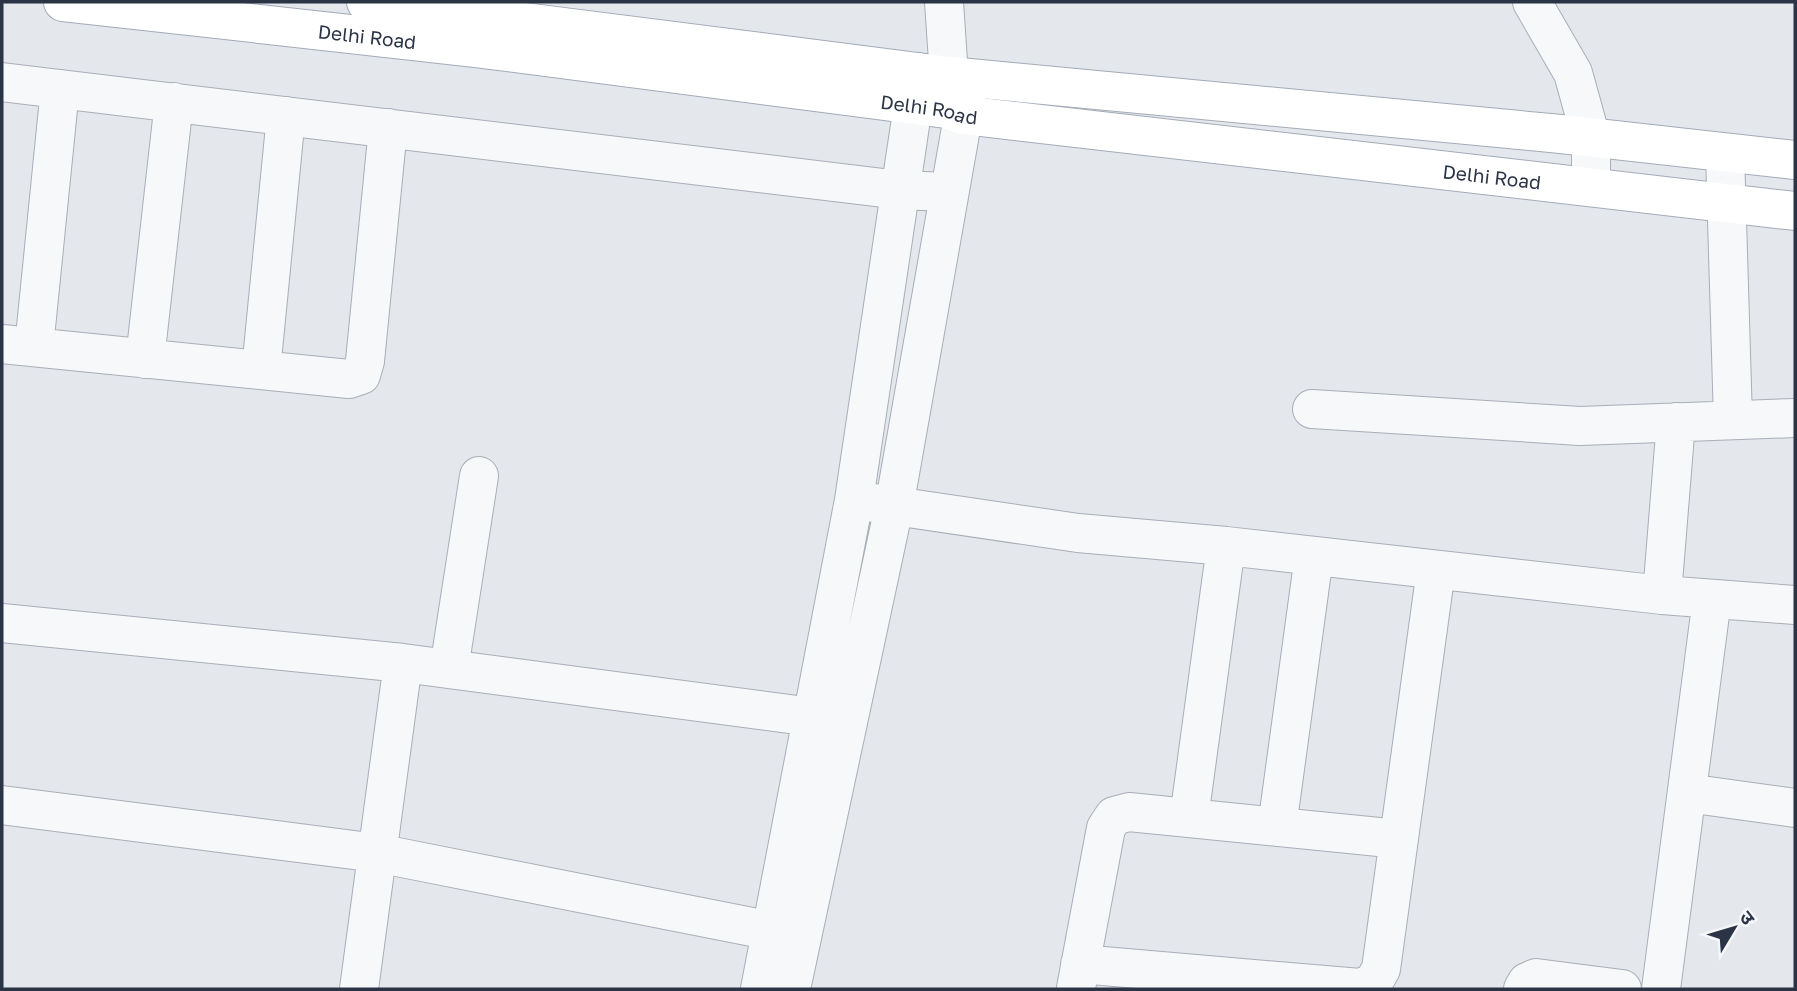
<svg xmlns="http://www.w3.org/2000/svg" width="1797" height="991" font-family="'Golos Text','Noto Sans Devanagari',sans-serif">
	<style>
		.lines { fill: none; stroke-linecap: round; stroke-linejoin: round }
		.minor-casing { stroke: #a9aeb7; stroke-width: 40 }
		.major-casing { stroke: #a3abb8; stroke-width: 40 }
		.minor { stroke: #f7f8fa; stroke-width: 38 }
		.major { stroke: #fff; stroke-width: 38 }
		.labels { text-anchor: middle; dominant-baseline: central; stroke-width: 5; stroke-linejoin: round; paint-order: stroke }
		.street-label { font-size: 19px; fill: #2b3445; stroke: #f4f6f9 }
	</style>
	<rect width="100%" height="100%" fill="#e4e7ec"/>
	<g class="lines">
		<defs>
			<path id="minor" d="M 944,2 L 949,76 L 946,108
				M 1532,2 L 1573,73 L 1591,138 L 1591,187
				M 2,82 L 900,190 L 947,192
				M 1725,153 L 1733,420
				M 2,344 L 349,379 L 361,375 L 365,361 L 388,128
				M 34,347 L 60,89
				M 145,359 L 174,102
				M 261,370 L 286,116
				M 1312,409 L 1580,426 L 1795,418
				M 854,500 L 1078,533 L 1226,546 L 1662,595 L 1795,605
				M 1662,595 L 1676,422
				M 2,623 L 403,663 L 812,717 L 836,724
				M 449,669 L 479,476
				M 1687,793 L 1795,808
				M 2,805 L 377,853 L 797,936
				M 1189,818 L 1226,546
				M 1277,827 L 1314,556
				M 1080,964 L 1360,988 L 1373,983 L 1381,969 L 1436,570
				M 1076,988 L 1106,828 L 1114,816 L 1129,812 L 1399,839
				M 359,989 L 403,663
				M 760,989 L 854,500 L 918,72
				M 791,989 L 894,507 L 969,83
				M 1523,989 L 1527,982 L 1536,978 L 1622,989
				M 1661,989 L 1712,599"/>
			<g id="major">
				<path id="s1" d="M 63,2 L 476,48 L 946,109 L 963,115 L 1795,211"/>
				<path d="M 366,2 L 949,76 L 1561,134 L 1795,160"/>
			</g>
		</defs>
		<use href="#minor" class="minor-casing"/>
		<use href="#major" class="major-casing"/>
		<use href="#minor" class="minor"/>
		<use href="#major" class="major"/>
	</g>
	<g class="labels">
		<g class="street-label">
			<text stroke="none"><textPath href="#s1" startOffset="306">Delhi Road</textPath></text>
			<text stroke="none"><textPath href="#s1" startOffset="873">Delhi Road</textPath></text>
			<text stroke="none"><textPath href="#s1" startOffset="1440">Delhi Road</textPath></text>
		</g>
	</g>
	<rect width="1797" height="991" fill="none" stroke="#2b3445" stroke-width="7"/>
	<g transform="translate(1734 928) rotate(52)" stroke="#f4f6f9" stroke-width="5" paint-order="stroke">
	<path d="M0-5L12 26L0 18L-12 26Z" fill="#2b3445"/>
	<text y="-10" font-size="19" font-weight="bold" text-anchor="middle" fill="#2b3445">उ</text>
	</g>
</svg>
